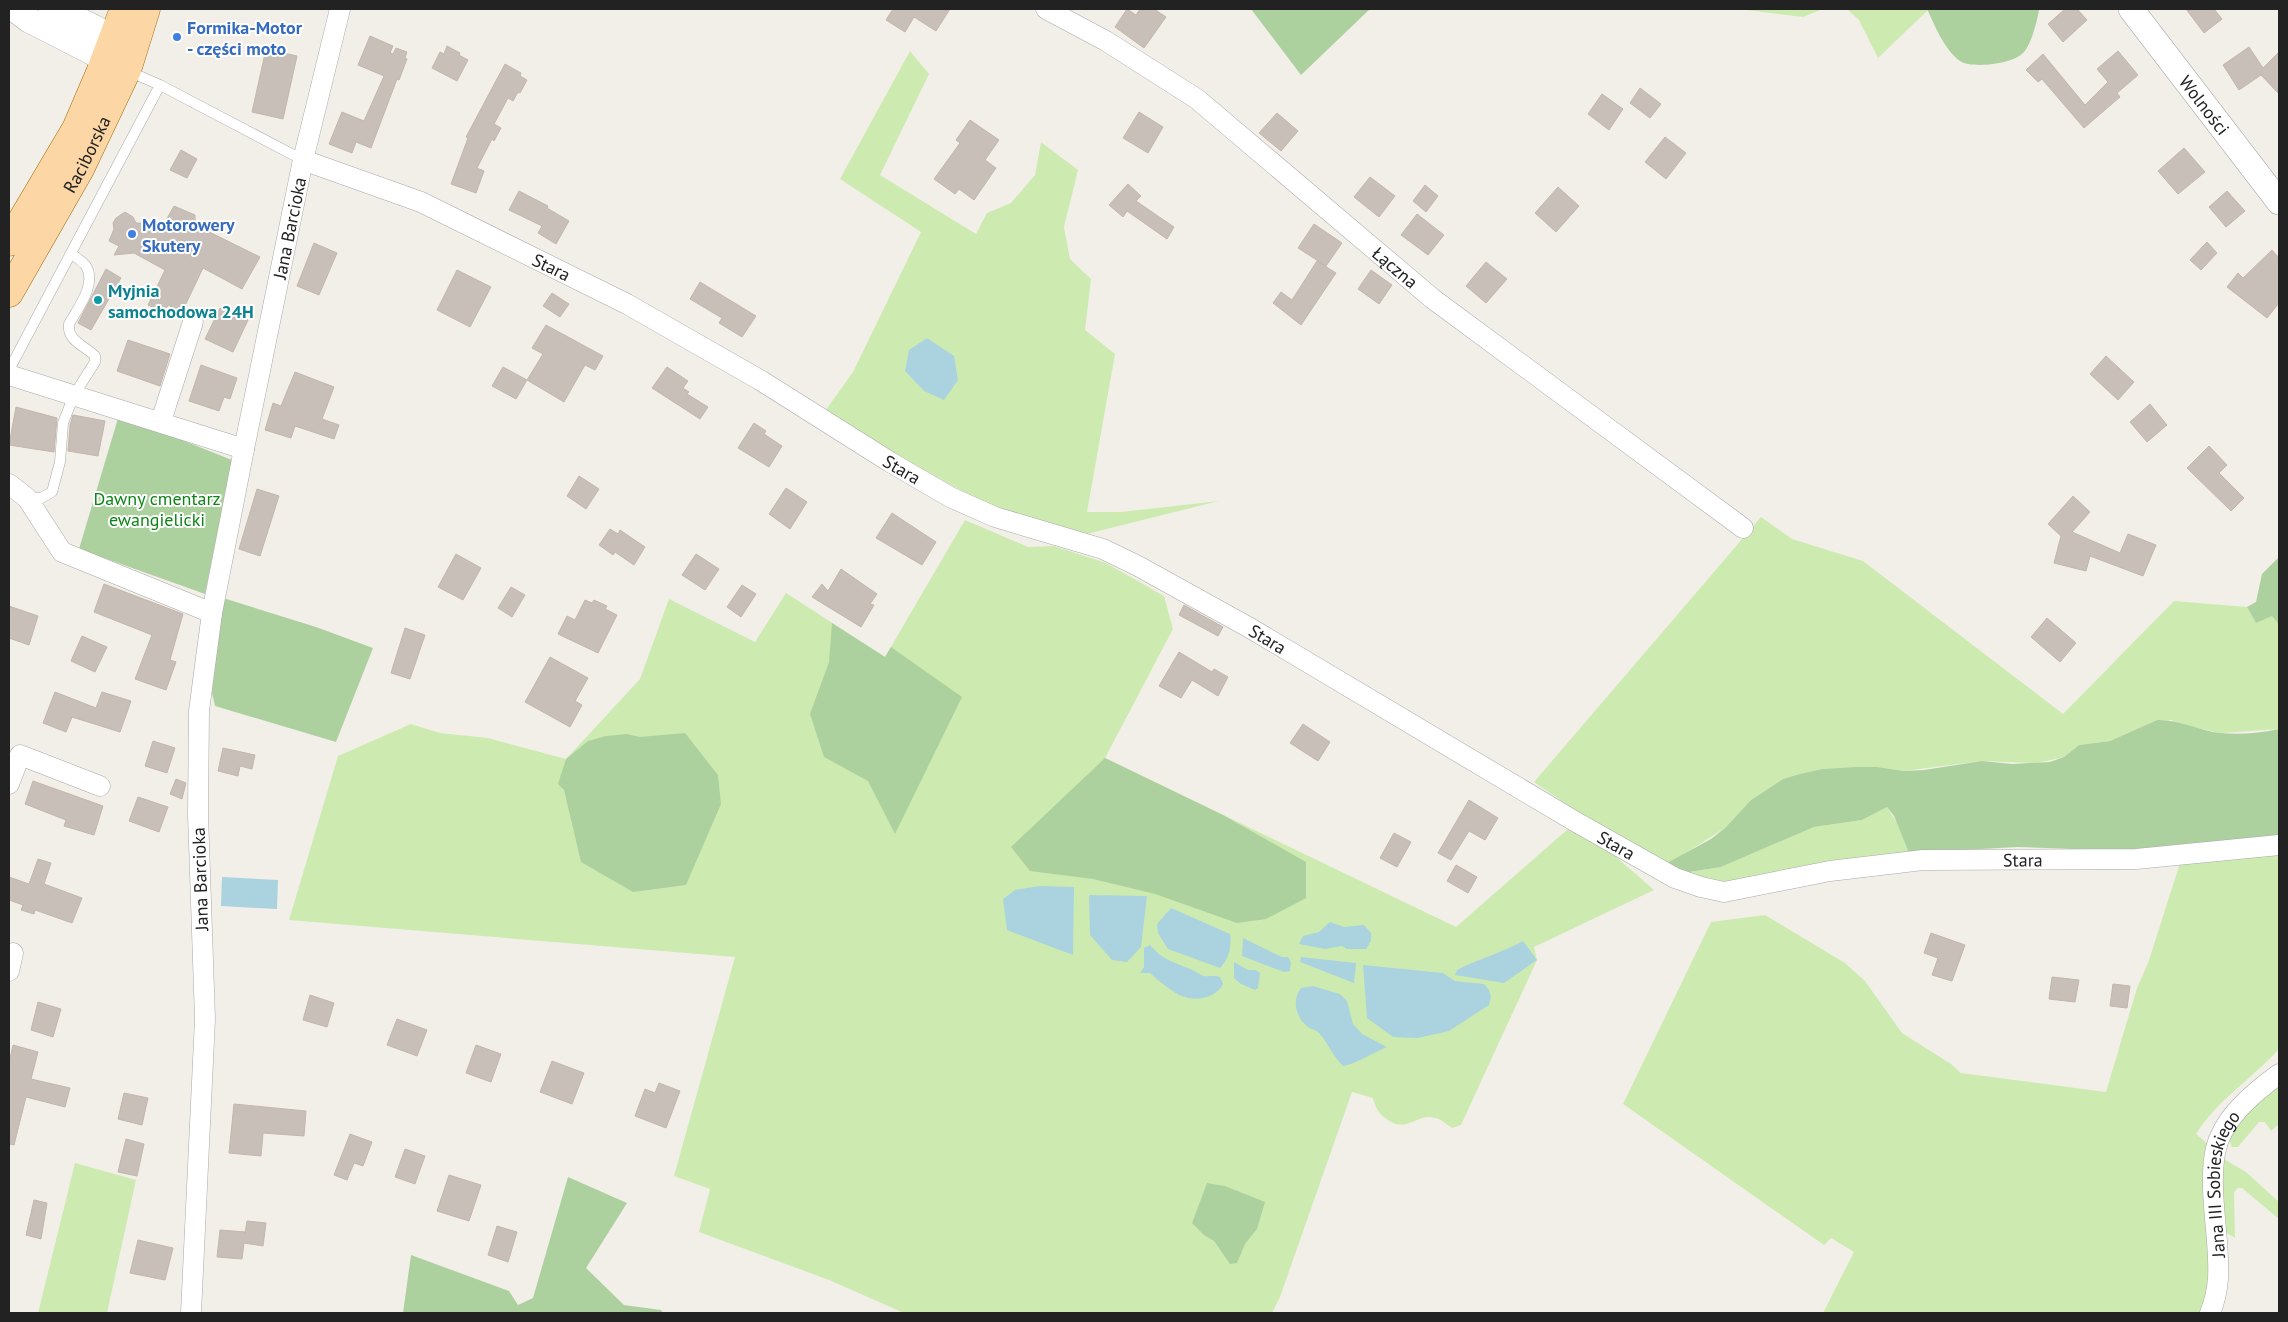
<svg xmlns="http://www.w3.org/2000/svg" width="2288" height="1322" font-family="'PT Sans',sans-serif">
	<style>
		.grass { fill: #cdebb0 }
		.forest { fill: #add19e }
		.water { fill: #aad3df }
		.building { fill: #c7bfb8; stroke: #c4b6ab }
		.lines { fill: none; stroke-linecap: round; stroke-linejoin: round }
		.service-casing { stroke: #a9a9a9; stroke-width: 11 }
		.minor-casing { stroke: #a9a9a9; stroke-width: 21 }
		.tertiary-casing { stroke: #a9a9a9; stroke-width: 26 }
		.primary-casing { stroke: #a06b00; stroke-width: 29 }
		.service { stroke: #fff; stroke-width: 10 }
		.minor { stroke: #fff; stroke-width: 20 }
		.tertiary { stroke: #fff; stroke-width: 25 }
		.primary { stroke: #fcd6a4; stroke-width: 28 }
		.shop-dot { fill: #3f7fe0; stroke: #fff; stroke-width: 2 }
		.culture-dot { fill: #0f9aa8; stroke: #fff; stroke-width: 2 }
		.labels { text-anchor: middle; dominant-baseline: central; stroke-width: 4; stroke-linejoin: round; paint-order: stroke }
		.shop-label { font-size: 18px; font-weight: bold; fill: #366cbe; stroke: #fff; text-anchor: start }
		.street-label { font-size: 18px; fill: #222; stroke: #fff }
		.culture-label { font-size: 18px; font-weight: bold; fill: #0d838f; stroke: #fff; text-anchor: start }
		.park-label { font-size: 18px; fill: #0c8416; stroke: #fff }
	</style>
	<rect width="100%" height="100%" fill="#f2efe9"/>
	<path class="grass" d="M 1739,9 L 1823,9 L 1803,17 Z
		M 1847,9 L 1927,9 L 1928,10 L 1878,58 L 1859,20 Z
		M 910,51 L 929,74 L 880,175 L 976,234 L 987,213 L 1011,203 L 1035,175 L 1041,142 L 1078,170 L 1064,227 L 1070,259 L 1091,279 L 1085,330 L 1115,354 L 1087,512 L 1121,512 L 1219,501 L 1087,534 L 1000,512 L 823,414 L 853,372 L 921,232 L 840,179 Z
		M 1761,517 L 1792,539 L 1863,561 L 2063,714 L 2174,601 L 2247,607 L 2256,623 L 2272,615 L 2279,623 L 2279,729 L 2221,733 L 2191,727 L 2171,720 L 2157,720 L 2110,741 L 2079,745 L 2064,757 L 2037,763 L 1982,761 L 1904,771 L 1854,767 L 1822,769 L 1783,779 L 1751,800 L 1725,828 L 1660,869 L 1534,782 Z
		M 965,520 L 1028,547 L 1054,546 L 1106,563 L 1164,596 L 1173,629 L 1105,758 L 1456,927 L 1576,822 L 1654,890 L 1534,947 L 1537,960 L 1461,1125 L 1452,1128 C 1447,1125 1441,1119 1435,1118 C 1418,1112 1407,1134 1388,1120 C 1379,1114 1375,1108 1373,1098 L 1352,1092 L 1280,1297 L 1272,1313 L 904,1313 L 829,1280 L 699,1232 L 710,1189 L 674,1176 L 735,957 L 289,920 L 338,756 L 411,724 L 440,733 L 488,738 L 566,759 L 640,679 L 669,599 L 755,642 L 786,593 L 885,657 Z
		M 1887,807 L 1900,828 L 1909,853 L 1725,882 L 1683,873 L 1721,867 L 1814,827 L 1862,820 Z
		M 2279,851 L 2279,1049 C 2253,1078 2217,1100 2196,1134 L 2209,1145 L 2213,1276 L 2201,1313 L 2194,1312 L 2193,1313 L 1823,1313 L 1854,1252 L 1831,1238 L 1824,1245 L 1623,1104 L 1711,922 L 1765,915 L 1845,963 L 1865,981 L 1902,1033 L 1951,1064 L 1961,1073 L 2106,1092 L 2137,988 L 2148,963 L 2181,860 Z
		M 2279,1084 L 2279,1124 L 2271,1131 L 2265,1122 L 2259,1122 L 2238,1147 L 2232,1147 L 2229,1140 L 2239,1119 Z
		M 2222,1158 L 2246,1172 L 2279,1202 L 2279,1219 L 2242,1188 L 2238,1188 L 2234,1192 L 2235,1238 L 2225,1232 L 2220,1180 Z
		M 75,1163 L 136,1180 L 107,1313 L 38,1313 Z"/>
	<path class="forest" d="M 1251,9 L 1370,9 L 1301,75 Z
		M 1927,9 L 2038,9 L 2039,10 C 2037,22 2031,45 2023,53 C 2013,64 1972,69 1960,61 C 1944,49 1935,26 1927,9 Z
		M 119,415 L 232,460 L 205,594 L 79,549 Z
		M 2279,557 L 2279,624 L 2272,616 L 2256,623 L 2247,607 L 2256,602 L 2262,574 Z
		M 220,597 L 316,627 L 373,648 L 336,742 L 215,706 L 212,693 Z
		M 832,623 L 885,657 L 891,647 L 962,697 L 895,834 L 868,781 L 824,757 L 810,714 L 829,662 Z
		M 2157,720 C 2179,719 2199,731 2221,733 C 2239,735 2261,733 2279,729 L 2279,839 L 2132,851 L 2017,847 L 1909,853 L 1894,816 L 1887,807 L 1862,820 L 1814,827 L 1721,867 L 1683,873 L 1667,863 L 1711,839 L 1725,828 L 1751,800 L 1783,779 L 1800,774 L 1822,769 L 1854,767 L 1876,767 L 1904,771 L 1924,770 L 1982,761 L 2012,764 L 2050,762 L 2064,757 L 2079,745 L 2110,741 Z
		M 685,733 L 718,775 L 721,804 L 686,885 L 633,892 L 581,862 L 564,790 L 558,784 L 566,759 L 588,741 L 606,736 L 627,734 L 640,737 Z
		M 1105,758 L 1223,815 L 1306,862 L 1306,898 L 1266,919 L 1237,923 L 1155,894 L 1093,879 L 1030,871 L 1011,847 Z
		M 568,1177 L 627,1203 L 586,1268 L 624,1305 L 661,1310 L 663,1313 L 403,1313 L 411,1255 L 509,1291 L 518,1305 L 533,1298 Z
		M 1207,1183 L 1225,1186 L 1265,1202 L 1257,1229 L 1245,1244 L 1237,1263 L 1230,1264 L 1214,1241 L 1204,1235 L 1192,1223 Z"/>
	<path class="water" d="M 927,338 L 954,356 L 958,380 L 944,400 L 924,391 L 905,371 L 909,350 Z
		M 222,877 L 278,880 L 277,909 L 221,906 Z
		M 1040,886 L 1074,887 L 1073,955 L 1007,930 L 1003,899 L 1015,890 Z
		M 1089,895 L 1147,896 L 1141,947 L 1127,962 L 1112,960 L 1090,935 Z
		M 1171,908 L 1230,934 C 1232,946 1229,959 1220,968 L 1168,949 L 1158,933 L 1157,924 Z
		M 1330,922 L 1344,927 L 1364,925 L 1371,933 L 1371,941 L 1366,949 L 1347,949 L 1342,946 L 1325,949 L 1299,944 L 1303,936 L 1319,932 Z
		M 1243,938 L 1282,957 L 1288,957 L 1291,962 L 1290,971 L 1284,972 L 1242,956 Z
		M 1523,941 L 1537,960 L 1504,983 L 1455,975 L 1457,970 C 1478,959 1501,953 1523,941 Z
		M 1150,945 C 1164,961 1172,961 1190,969 C 1195,971 1200,975 1204,976 C 1210,977 1214,975 1220,977 L 1223,984 C 1216,998 1196,1002 1182,996 C 1175,994 1155,978 1150,973 L 1140,973 L 1144,967 L 1144,948 Z
		M 1301,957 L 1356,963 L 1354,983 L 1300,962 Z
		M 1234,962 L 1248,970 L 1256,970 L 1260,973 L 1258,988 L 1255,990 L 1241,984 L 1234,978 Z
		M 1363,965 L 1443,973 L 1455,981 L 1484,984 C 1491,991 1492,995 1489,1005 L 1449,1031 L 1418,1038 L 1393,1037 L 1367,1018 Z
		M 1313,986 L 1340,994 L 1347,1001 L 1353,1024 L 1362,1034 L 1387,1047 C 1374,1052 1354,1065 1343,1066 C 1333,1056 1329,1045 1320,1034 C 1316,1029 1311,1030 1307,1026 C 1295,1017 1292,999 1301,988 Z"/>
	<path class="building" d="M 893,9 L 950,9 L 936,31 L 914,17 L 905,32 L 886,20 Z
		M 1127,9 L 1136,15 L 1140,9 L 1154,9 L 1166,17 L 1144,48 L 1115,27 Z
		M 2065,9 L 2077,9 L 2087,20 L 2063,42 L 2048,24 Z
		M 2186,9 L 2214,9 L 2222,19 L 2204,33 Z
		M 370,36 L 393,46 L 390,53 L 393,54 L 396,48 L 407,52 L 405,58 L 407,59 L 399,80 L 397,79 L 371,148 L 356,142 L 352,153 L 329,144 L 342,112 L 364,121 L 384,76 L 358,65 Z
		M 447,46 L 460,53 L 459,55 L 468,60 L 457,81 L 432,68 L 440,52 L 444,54 Z
		M 2249,47 L 2263,68 L 2279,52 L 2279,94 L 2261,75 L 2239,90 L 2223,65 Z
		M 266,49 L 297,56 L 283,119 L 252,112 Z
		M 2118,51 L 2138,75 L 2117,93 L 2120,97 L 2084,128 L 2042,79 L 2038,82 L 2026,70 L 2043,54 L 2085,105 L 2108,82 L 2097,69 Z
		M 505,64 L 521,73 L 520,76 L 527,80 L 520,93 L 518,92 L 513,101 L 508,98 L 494,124 L 501,128 L 494,141 L 492,139 L 477,168 L 484,171 L 476,193 L 451,184 L 468,138 L 466,137 Z
		M 1640,88 L 1661,104 L 1650,118 L 1630,103 Z
		M 1602,94 L 1623,109 L 1609,130 L 1588,114 Z
		M 1139,112 L 1163,127 L 1148,153 L 1123,138 Z
		M 1277,113 L 1298,131 L 1281,151 L 1259,133 Z
		M 970,120 L 999,140 L 985,160 L 996,168 L 974,200 L 959,189 L 955,194 L 934,179 L 960,143 L 956,140 Z
		M 1665,137 L 1686,153 L 1666,179 L 1645,162 Z
		M 2184,148 L 2205,172 L 2178,194 L 2158,171 Z
		M 181,150 L 197,159 L 187,178 L 170,170 Z
		M 1370,177 L 1395,196 L 1379,217 L 1354,197 Z
		M 1128,184 L 1141,196 L 1136,201 L 1174,227 L 1167,239 L 1127,211 L 1123,217 L 1109,205 Z
		M 1425,185 L 1438,196 L 1426,212 L 1413,201 Z
		M 1558,187 L 1579,206 L 1556,232 L 1535,213 Z
		M 519,191 L 548,206 L 547,208 L 569,221 L 556,244 L 538,233 L 542,226 L 509,210 Z
		M 2227,191 L 2245,211 L 2226,227 L 2209,207 Z
		M 174,206 L 195,215 L 195,225 L 260,257 L 242,289 L 203,268 L 182,312 L 168,305 L 164,312 L 148,305 L 165,270 L 134,253 L 114,255 L 119,246 L 109,241 L 114,229 L 113,223 L 116,218 L 125,212 L 133,217 L 136,223 L 164,224 Z
		M 1417,214 L 1444,235 L 1428,255 L 1401,235 Z
		M 1314,224 L 1342,243 L 1326,266 L 1298,248 Z
		M 2207,242 L 2217,253 L 2201,270 L 2190,260 Z
		M 314,243 L 337,253 L 319,295 L 297,286 Z
		M 2272,250 L 2279,258 L 2279,303 L 2267,318 L 2227,287 L 2238,273 L 2243,278 Z
		M 1317,261 L 1336,273 L 1301,325 L 1273,303 L 1281,292 L 1292,300 Z
		M 1486,262 L 1507,279 L 1486,303 L 1466,286 Z
		M 106,269 L 121,278 L 91,330 L 78,323 Z
		M 457,270 L 491,287 L 470,327 L 437,310 Z
		M 1371,270 L 1392,285 L 1379,304 L 1358,289 Z
		M 700,282 L 756,316 L 742,337 L 719,323 L 722,318 L 690,299 Z
		M 552,293 L 569,304 L 560,317 L 543,306 Z
		M 220,308 L 248,320 L 233,352 L 205,339 Z
		M 546,325 L 603,356 L 595,370 L 585,365 L 564,402 L 527,380 L 543,354 L 532,348 Z
		M 128,340 L 170,354 L 160,386 L 117,371 Z
		M 2106,356 L 2134,382 L 2118,400 L 2090,374 Z
		M 201,365 L 237,378 L 230,399 L 224,397 L 219,411 L 189,401 Z
		M 503,367 L 527,380 L 516,399 L 492,386 Z
		M 667,367 L 688,381 L 683,388 L 689,392 L 687,394 L 708,407 L 700,419 L 652,388 Z
		M 295,372 L 334,387 L 322,419 L 339,425 L 334,439 L 295,426 L 291,438 L 265,430 L 273,403 L 281,406 Z
		M 2150,404 L 2167,425 L 2147,442 L 2130,422 Z
		M 16,407 L 57,418 L 54,452 L 9,445 Z
		M 73,415 L 105,421 L 98,456 L 68,451 L 70,425 Z
		M 754,423 L 766,431 L 764,434 L 782,446 L 769,467 L 738,448 Z
		M 2209,446 L 2227,465 L 2219,473 L 2244,498 L 2231,511 L 2187,468 Z
		M 579,476 L 599,489 L 586,509 L 567,496 Z
		M 786,488 L 807,502 L 790,529 L 769,514 Z
		M 257,489 L 279,496 L 260,556 L 239,549 Z
		M 2073,496 L 2090,512 L 2072,532 L 2120,553 L 2128,534 L 2156,545 L 2143,576 L 2090,556 L 2086,571 L 2054,563 L 2061,536 L 2048,524 Z
		M 892,513 L 936,542 L 922,565 L 876,538 Z
		M 610,529 L 618,534 L 620,530 L 645,547 L 634,565 L 615,552 L 613,555 L 599,545 Z
		M 456,554 L 481,568 L 463,600 L 438,587 Z
		M 696,554 L 719,569 L 705,590 L 682,575 Z
		M 841,569 L 877,594 L 870,604 L 874,605 L 861,627 L 812,597 L 822,584 L 828,591 Z
		M 104,584 L 183,614 L 170,660 L 176,662 L 166,690 L 135,679 L 152,635 L 94,612 Z
		M 742,585 L 756,594 L 741,617 L 727,607 Z
		M 511,587 L 525,595 L 512,617 L 498,608 Z
		M 585,600 L 592,603 L 594,600 L 607,606 L 605,609 L 617,615 L 598,653 L 558,634 L 567,616 L 575,620 Z
		M 1184,605 L 1223,627 L 1218,636 L 1179,615 Z
		M 9,606 L 38,616 L 29,645 L 9,638 Z
		M 2047,618 L 2076,643 L 2060,662 L 2031,637 Z
		M 405,628 L 425,635 L 410,679 L 391,673 Z
		M 82,636 L 107,647 L 95,672 L 71,661 Z
		M 1179,652 L 1212,672 L 1214,669 L 1228,677 L 1218,696 L 1192,680 L 1181,698 L 1159,686 Z
		M 550,657 L 588,678 L 575,701 L 582,705 L 570,727 L 525,702 Z
		M 55,692 L 96,708 L 102,692 L 131,701 L 120,732 L 72,717 L 66,732 L 43,723 Z
		M 1303,724 L 1330,742 L 1318,761 L 1290,743 Z
		M 153,741 L 175,748 L 167,773 L 145,766 Z
		M 223,748 L 255,755 L 252,769 L 240,766 L 238,776 L 218,771 Z
		M 176,779 L 186,783 L 182,799 L 170,794 Z
		M 33,781 L 103,806 L 94,835 L 64,826 L 66,820 L 25,804 Z
		M 138,797 L 168,807 L 159,832 L 129,821 Z
		M 1469,800 L 1498,818 L 1485,840 L 1469,831 L 1451,860 L 1438,853 Z
		M 1394,833 L 1411,842 L 1397,867 L 1380,858 Z
		M 38,859 L 51,863 L 44,884 L 82,898 L 72,923 L 35,910 L 34,914 L 21,910 L 23,905 L 9,900 L 9,877 L 29,884 Z
		M 1456,865 L 1477,877 L 1468,893 L 1447,881 Z
		M 1931,933 L 1965,945 L 1952,981 L 1932,975 L 1938,958 L 1924,953 Z
		M 2052,977 L 2079,980 L 2075,1002 L 2049,999 Z
		M 2113,984 L 2130,986 L 2127,1008 L 2110,1006 Z
		M 310,995 L 334,1003 L 327,1027 L 303,1020 Z
		M 38,1002 L 61,1009 L 53,1037 L 31,1030 Z
		M 397,1019 L 427,1030 L 417,1056 L 387,1045 Z
		M 13,1045 L 38,1052 L 31,1079 L 70,1088 L 65,1107 L 26,1097 L 14,1145 L 9,1144 L 9,1063 Z
		M 476,1045 L 501,1054 L 491,1082 L 466,1073 Z
		M 552,1061 L 584,1073 L 572,1104 L 540,1092 Z
		M 659,1083 L 680,1091 L 666,1128 L 635,1116 L 645,1089 L 655,1093 Z
		M 124,1093 L 148,1098 L 142,1125 L 118,1119 Z
		M 234,1104 L 306,1111 L 304,1136 L 263,1133 L 261,1156 L 229,1153 Z
		M 350,1134 L 372,1142 L 363,1166 L 354,1163 L 347,1180 L 334,1175 Z
		M 126,1139 L 144,1144 L 137,1176 L 118,1172 Z
		M 405,1149 L 425,1156 L 415,1184 L 395,1177 Z
		M 449,1175 L 481,1185 L 469,1221 L 437,1211 Z
		M 34,1200 L 47,1203 L 41,1239 L 26,1235 Z
		M 247,1221 L 266,1223 L 263,1246 L 244,1243 L 242,1259 L 217,1257 L 220,1230 L 245,1232 L 245,1234 Z
		M 497,1226 L 517,1232 L 508,1262 L 488,1255 Z
		M 138,1240 L 173,1248 L 165,1280 L 130,1273 Z"/>
	<g class="lines">
		<defs>
			<path id="service" d="M 128,71 L 160,85 L 303,160
				M 9,370 L 160,85
				M 27,498 L 41,498 L 52,492 L 60,462 L 63,423 L 74,395 L 95,362 L 95,356 C 84,345 67,341 69,324 C 78,308 97,284 86,266 C 82,261 75,257 71,253"/>
			<g id="minor">
				<path id="s1" d="M 1046,9 L 1106,41 L 1197,99 L 1433,299 L 1743,528"/>
				<path id="s2" d="M 303,160 L 421,202 L 627,304 L 760,380 L 890,462 L 950,497 L 995,517 L 1103,549 L 1138,566 L 1250,628 L 1576,822 L 1675,878 L 1701,887 L 1724,892 L 1830,871 L 1923,860 L 2136,859 L 2279,845"/>
				<path d="M 9,375 L 244,449"/>
				<path d="M 161,421 L 193,322"/>
				<path d="M 9,484 L 27,498 L 62,552 L 212,613"/>
				<path d="M 9,784 L 20,755 L 100,786"/>
				<path d="M 9,971 L 13,953"/>
				<path id="s3" d="M 191,1313 L 205,1019 L 198,814 L 199,711 L 212,613 L 244,449 L 303,160 L 340,9"/>
				<path id="s4" d="M 2210,1313 C 2220,1289 2219,1268 2217,1242 C 2215,1213 2210,1182 2215,1153 C 2221,1119 2253,1093 2279,1074"/>
			</g>
			<g id="tertiary">
				<path d="M 14,9 L 29,20 L 123,68"/>
				<path d="M 51,9 C 74,18 114,31 123,56"/>
				<path id="s5" d="M 2131,9 L 2279,202"/>
			</g>
			<g id="primary">
				<path d="M 9,242 L 76,129 L 100,73 L 124,9"/>
				<path id="s6" d="M 9,293 L 80,169 L 127,70 L 146,9"/>
			</g>
		</defs>
		<use href="#service" class="service-casing"/>
		<use href="#minor" class="minor-casing"/>
		<use href="#tertiary" class="tertiary-casing"/>
		<use href="#primary" class="primary-casing"/>
		<use href="#service" class="service"/>
		<use href="#minor" class="minor"/>
		<use href="#tertiary" class="tertiary"/>
		<use href="#primary" class="primary"/>
	</g>
	<g class="shop-dot">
		<circle cx="177" cy="37" r="5"/>
		<circle cx="132" cy="234" r="5"/>
	</g>
	<circle class="culture-dot" cx="98" cy="300" r="5"/>
	<g class="labels">
		<g class="shop-label">
			<text x="187" y="27">Formika-Motor<tspan x="187" dy="21">- części moto</tspan></text>
			<text x="142" y="224">Motorowery<tspan x="142" dy="21">Skutery</tspan></text>
		</g>
		<g class="street-label">
			<text stroke="none"><textPath href="#s5" startOffset="121">Wolności</textPath></text>
			<text stroke="none"><textPath href="#s6" startOffset="159">Raciborska</textPath></text>
			<text stroke="none"><textPath href="#s3" startOffset="1094">Jana Barcioka</textPath></text>
			<text stroke="none"><textPath href="#s1" startOffset="436">Łączna</textPath></text>
			<text stroke="none"><textPath href="#s2" startOffset="271">Stara</textPath></text>
			<text stroke="none"><textPath href="#s2" startOffset="676">Stara</textPath></text>
			<text stroke="none"><textPath href="#s2" startOffset="1081">Stara</textPath></text>
			<text stroke="none"><textPath href="#s2" startOffset="1486">Stara</textPath></text>
			<text stroke="none"><textPath href="#s2" startOffset="1906">Stara</textPath></text>
			<text transform="translate(200 879) rotate(-92)">Jana Barcioka</text>
			<text stroke="none"><textPath href="#s4" startOffset="132">Jana III Sobieskiego</textPath></text>
		</g>
		<g class="culture-label">
			<text x="108" y="290">Myjnia<tspan x="108" dy="21">samochodowa 24H</tspan></text>
		</g>
		<g class="park-label">
			<text x="157" y="498">Dawny cmentarz<tspan x="157" dy="21">ewangielicki</tspan></text>
		</g>
	</g>
	<rect width="2288" height="1322" fill="none" stroke="#222222" stroke-width="20"/>
</svg>
